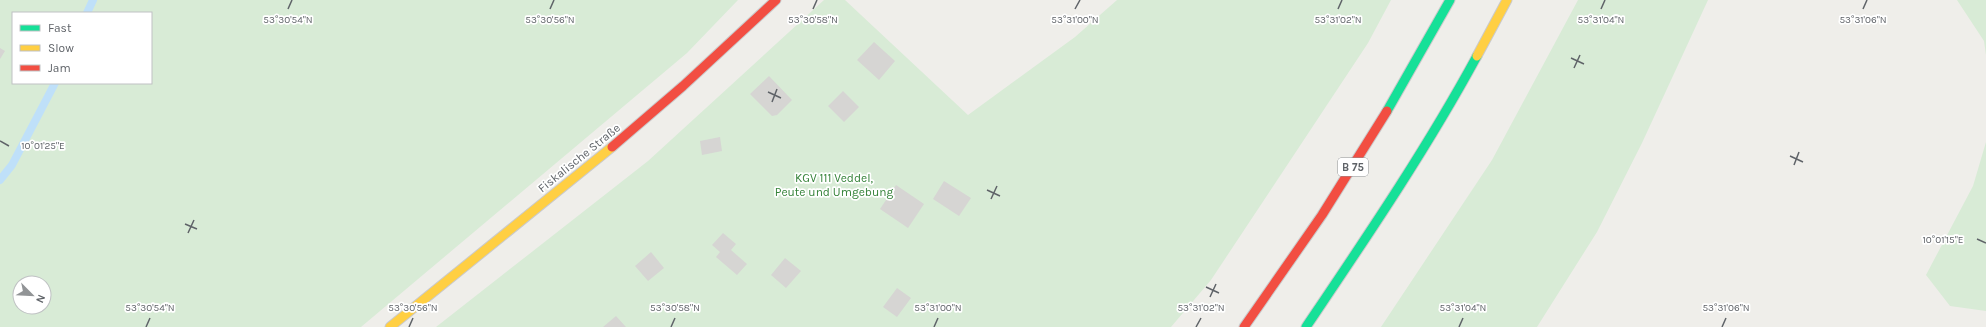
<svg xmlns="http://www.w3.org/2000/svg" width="1986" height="327" font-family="Karla,sans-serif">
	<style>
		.green { fill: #d8ebd6; fill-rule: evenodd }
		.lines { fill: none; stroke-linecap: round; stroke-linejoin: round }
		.stream { stroke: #bfe0f9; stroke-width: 8 }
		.building { fill: #d6d5d3 }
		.fast-casing { stroke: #cacacb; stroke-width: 11 }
		.slow-casing { stroke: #cacacb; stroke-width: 11 }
		.jam-casing { stroke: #cacacb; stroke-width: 11 }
		.fast { stroke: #16e098; stroke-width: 9 }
		.slow { stroke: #ffcf43; stroke-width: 9 }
		.jam { stroke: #f24e42; stroke-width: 9 }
		.ticks { fill: none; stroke: #5f6368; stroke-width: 1.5 }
		.labels { text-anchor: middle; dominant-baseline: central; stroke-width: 3.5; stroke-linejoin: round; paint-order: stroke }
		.shield { fill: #fff; stroke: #8f9295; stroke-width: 1 }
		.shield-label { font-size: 11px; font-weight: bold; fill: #5f6368 }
		.street-label { font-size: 12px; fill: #5f6368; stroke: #fff }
		.park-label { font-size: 12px; fill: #348238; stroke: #fff }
		.ticks-label { font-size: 10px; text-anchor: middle; fill: #5f6368; stroke: #fff; stroke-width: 3.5; stroke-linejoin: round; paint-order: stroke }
	</style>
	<rect width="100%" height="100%" fill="#efeeea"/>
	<path class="green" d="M 0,0 L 738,0 L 687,53 L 361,327 L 0,327 ZM 13,13 L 151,13 L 151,83 L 13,83 ZM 20,283 L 44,283 L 44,307 L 20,307 Z
		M 824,0 L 845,0 L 968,115 L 1075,37 L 1117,0 L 1391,0 L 1368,43 L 1211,280 L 1171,327 L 436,327 L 648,161 Z
		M 1578,0 L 1708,0 L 1642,143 L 1597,232 L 1537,327 L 1381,327 L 1492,160 Z
		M 1957,0 L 1986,0 L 1986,55 L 1984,41 Z
		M 1986,142 L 1986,311 L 1950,306 L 1926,275 L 1973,186 Z"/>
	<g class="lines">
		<path class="stream" d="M 87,13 L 93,0
			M 0,180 L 12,165 L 55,83"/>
	</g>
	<path class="building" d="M 874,42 L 895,61 L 879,80 L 857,60 Z
		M 0,48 L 5,51 L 0,59 Z
		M 769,76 L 792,100 L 777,115 L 772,116 L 750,94 Z
		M 843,91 L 859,107 L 844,122 L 828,106 Z
		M 720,137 L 722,151 L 702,155 L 700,141 Z
		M 944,181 L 971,198 L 959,216 L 933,199 Z
		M 896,185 L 924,204 L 908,228 L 880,209 Z
		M 723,233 L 736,244 L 731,250 L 747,264 L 737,275 L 716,257 L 720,252 L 712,245 Z
		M 651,252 L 664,268 L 648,281 L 635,266 Z
		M 785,258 L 801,271 L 786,288 L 771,275 Z
		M 897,288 L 911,298 L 897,317 L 883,307 Z
		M 616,316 L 626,327 L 603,327 Z"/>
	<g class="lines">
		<defs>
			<path id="fast" d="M 1387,111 L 1450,0
				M 1306,327 C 1366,238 1426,150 1477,56"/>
			<path id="slow" d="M 1477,56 L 1507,0
				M 390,327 L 612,147"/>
			<path id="jam" d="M 612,147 L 683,86 L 776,0
				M 1244,327 L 1322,215 L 1387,111"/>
		</defs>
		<use href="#fast" class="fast-casing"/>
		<use href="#slow" class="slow-casing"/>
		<use href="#jam" class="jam-casing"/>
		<use href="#fast" class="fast"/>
		<use href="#slow" class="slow"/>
		<use href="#jam" class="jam"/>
	</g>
	<path class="ticks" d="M 288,9 L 292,0M 550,9 L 554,0M 813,9 L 817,0M 1075,9 L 1080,0M 1338,9 L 1342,0M 1601,9 L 1605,0M 1863,9 L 1867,0M 1571,58 L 1584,64M 1574,68 L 1580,55M 768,92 L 781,98M 772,102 L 777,89M 0,141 L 9,146M 1790,156 L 1803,162M 1794,165 L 1799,152M 987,190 L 1000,196M 991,199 L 997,186M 185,224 L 197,229M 188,233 L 194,220M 1977,239 L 1986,243M 1206,287 L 1219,293M 1210,297 L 1216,284M 146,327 L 150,318M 409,327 L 413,318M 671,327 L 675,318M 934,327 L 938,318M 1196,327 L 1201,318M 1459,327 L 1463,318M 1722,327 L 1726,318"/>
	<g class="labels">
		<rect class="shield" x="1338" y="158" width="30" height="18" rx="3"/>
		<g class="shield-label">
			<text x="1353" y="167">B 75</text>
		</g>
		<g class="street-label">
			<text transform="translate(579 158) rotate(-39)">Fiskalische Straße</text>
		</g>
		<g class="park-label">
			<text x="834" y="178">KGV 111 Veddel,<tspan x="834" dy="14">Peute und Umgebung</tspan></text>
		</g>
	</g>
	<g class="ticks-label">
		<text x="288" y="23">53°30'54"N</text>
		<text x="550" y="23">53°30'56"N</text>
		<text x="813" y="23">53°30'58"N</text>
		<text x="1338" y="23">53°31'02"N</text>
		<text x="1075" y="23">53°31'00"N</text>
		<text x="1601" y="23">53°31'04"N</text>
		<text x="1863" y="23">53°31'06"N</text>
		<text x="43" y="149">10°01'25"E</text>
		<text x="1943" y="243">10°01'15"E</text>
		<text x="150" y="311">53°30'54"N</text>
		<text x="413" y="311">53°30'56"N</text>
		<text x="675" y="311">53°30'58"N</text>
		<text x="938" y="311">53°31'00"N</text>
		<text x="1201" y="311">53°31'02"N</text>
		<text x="1463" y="311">53°31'04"N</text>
		<text x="1726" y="311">53°31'06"N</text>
	</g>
	<rect x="12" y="12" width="140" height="72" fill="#ffffff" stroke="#bfc1c3"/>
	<rect x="20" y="25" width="20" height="6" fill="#16e098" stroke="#bfc1c3"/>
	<text x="48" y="32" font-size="12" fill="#5f6368">Fast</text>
	<rect x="20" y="45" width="20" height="6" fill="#ffcf43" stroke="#bfc1c3"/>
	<text x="48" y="52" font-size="12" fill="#5f6368">Slow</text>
	<rect x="20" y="65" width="20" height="6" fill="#f24e42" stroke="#bfc1c3"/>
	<text x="48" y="72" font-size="12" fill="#5f6368">Jam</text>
	<g transform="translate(32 295) rotate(114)"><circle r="19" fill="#ffffff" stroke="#bfc1c3"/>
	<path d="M0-3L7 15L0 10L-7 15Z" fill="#919496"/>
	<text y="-6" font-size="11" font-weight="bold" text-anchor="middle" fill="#5f6368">N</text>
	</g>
</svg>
